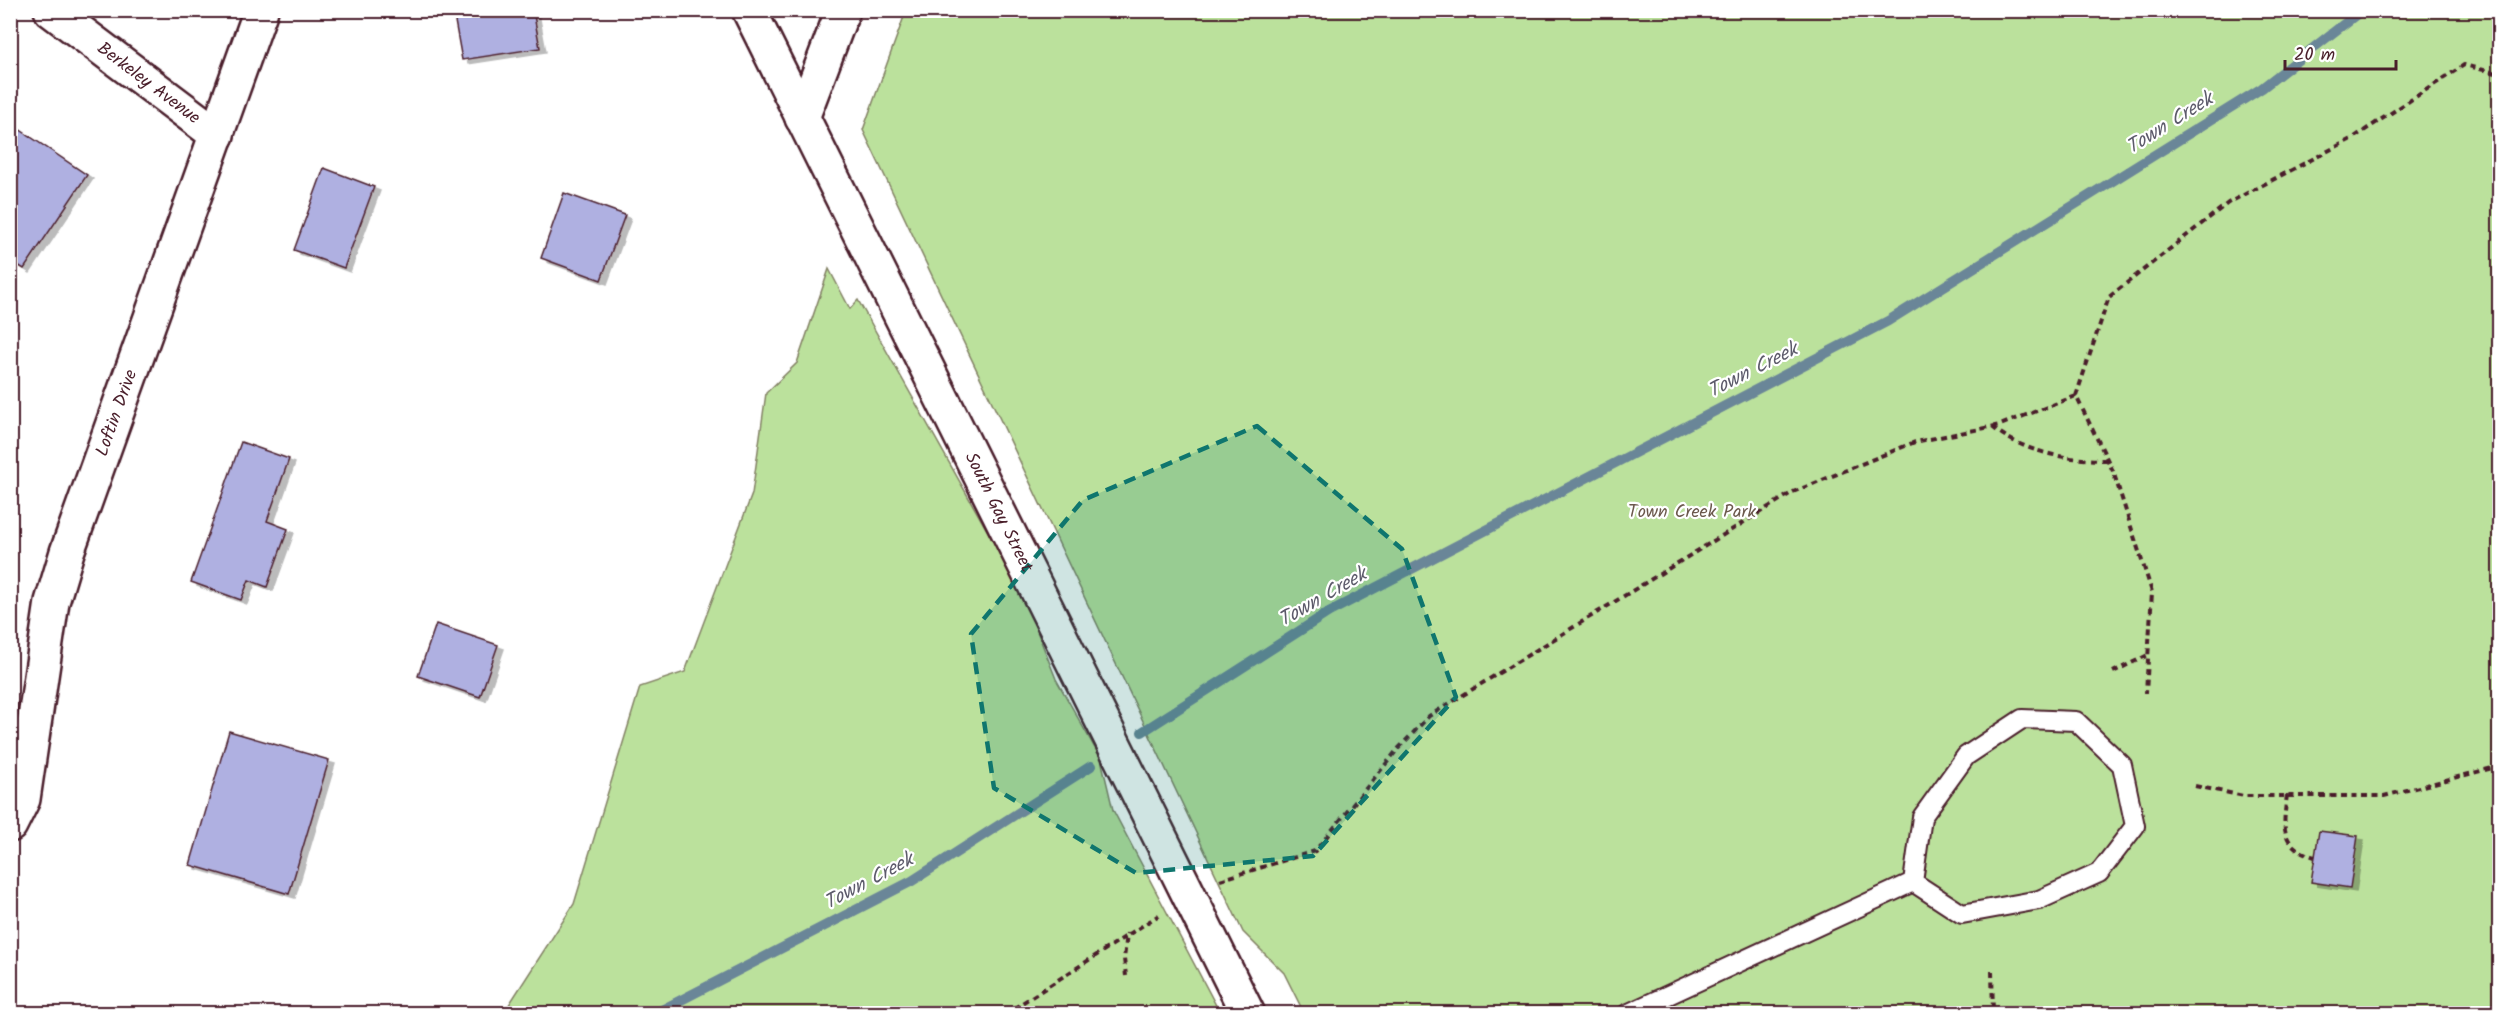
<svg xmlns="http://www.w3.org/2000/svg" width="2510" height="1024" font-family="Kalam,sans-serif">
	<style>
		.green { fill: #bbe19c; stroke: #828064; stroke-width: 1.5 }
		.lines { fill: none; stroke-linecap: round; stroke-linejoin: round }
		.stream { stroke: #6b8698; stroke-width: 10 }
		.building { fill: #afb0e1; stroke: #4a1f2b; stroke-width: 1.5; filter: url(#shadow) }
		.lane-casing { stroke: #4a1f2b; stroke-width: 22 }
		.street-casing { stroke: #4a1f2b; stroke-width: 38 }
		.path { stroke: #4a1f2b; stroke-width: 4; stroke-dasharray: 6 4.5; stroke-linecap: butt }
		.lane { stroke: #fff; stroke-width: 18 }
		.street { stroke: #fff; stroke-width: 33 }
		.marked { fill: #0f766e; fill-opacity: 0.2; stroke: #0f766e; stroke-width: 4.5; stroke-dasharray: 12 8; stroke-linejoin: round }
		.labels { text-anchor: middle; dominant-baseline: central; stroke-width: 4.5; stroke-linejoin: round; paint-order: stroke }
		.street-label { font-size: 18px; fill: #4a1f2b; stroke: #fff }
		.park-label { font-size: 18px; fill: #6c594d; stroke: #fff }
		.water-label { font-size: 20px; font-style: italic; fill: #5d5b6b; stroke: #fff }
	</style>
	<defs>
		<filter id="shadow"><feDropShadow dx="6" dy="4" stdDeviation="0" flood-color="#0004"/></filter>
	</defs>
	<rect width="100%" height="100%" fill="#fff"/>
	<filter id="ink" filterUnits="userSpaceOnUse"><feTurbulence type="fractalNoise" baseFrequency=".0167" numOctaves="2"/><feDisplacementMap in="SourceGraphic" scale="12" xChannelSelector="R" yChannelSelector="G"/><feConvolveMatrix kernelMatrix="1 2 1 2 8 2 1 2 1" color-interpolation-filters="sRGB"/></filter>
	<g filter="url(#ink)">
		<path class="green" d="M 906,11 L 2499,11 L 2499,1013 L 1304,1013 L 1284,973 L 1243,932 L 863,130 Z
			M 829,269 L 850,309 L 858,300 L 1021,591 L 1056,679 L 1101,759 L 1113,810 L 1220,1013 L 503,1014 L 574,904 L 640,687 L 685,672 L 752,494 L 766,393 L 797,363 Z"/>
		<g class="lines">
			<path class="stream" d="M 1142,732 L 1329,612 L 1888,321 L 2262,88 L 2362,10
				M 654,1014 L 912,881 L 1091,766"/>
		</g>
		<path class="building" d="M 453,10 L 533,10 L 540,48 L 462,60 Z
			M 10,123 L 87,175 L 24,269 L 10,260 Z
			M 324,168 L 374,187 L 344,268 L 294,250 Z
			M 564,193 L 625,215 L 601,280 L 541,258 Z
			M 241,442 L 289,459 L 267,521 L 288,529 L 267,587 L 249,580 L 241,600 L 191,582 Z
			M 436,624 L 498,645 L 480,697 L 418,676 Z
			M 229,731 L 329,760 L 289,894 L 190,865 Z
			M 2319,831 L 2358,836 L 2350,888 L 2311,882 Z"/>
		<g class="lines">
			<defs>
				<path id="lane" d="M 2022,719 L 2076,721 L 2122,765 L 2135,826 L 2099,873 L 2039,900 L 1962,914 L 1913,882 L 1922,817 L 1966,756 Z
					M 1627,1014 L 1913,882"/>
				<g id="street">
					<path id="s1" d="M 51,10 L 217,135"/>
					<path id="s2" d="M 749,10 L 1248,1014"/>
					<path d="M 802,118 L 843,10"/>
					<path id="s3" d="M 10,825 L 23,799 L 52,602 L 67,552 L 261,10"/>
				</g>
			</defs>
			<use href="#lane" class="lane-casing"/>
			<use href="#street" class="street-casing"/>
			<path class="path" d="M 2076,396 L 2109,297 L 2228,203 L 2353,138 L 2464,65 L 2500,74
				M 1992,427 C 2025,453 2066,460 2107,460
				M 2113,672 L 2148,655
				M 2195,786 L 2244,796 L 2384,796 L 2500,766
				M 2287,795 C 2283,827 2279,846 2315,857
				M 1220,880 L 1315,851 L 1398,749 L 1429,716 L 1793,492 L 1915,442 L 2000,425 L 2076,396 L 2113,471 L 2152,592 L 2146,693
				M 1992,971 L 1993,1014
				M 1126,976 L 1124,959 L 1127,933
				M 1005,1014 L 1159,915"/>
			<use href="#lane" class="lane"/>
			<use href="#street" class="street"/>
		</g>
	</g>
	<path class="marked" d="M 1257,426 L 1402,549 L 1456,697 L 1313,856 L 1136,873 L 994,788 L 971,634 L 1083,500 Z"/>
	<g class="labels">
		<g class="street-label">
			<text stroke="none"><textPath href="#s1" startOffset="122">Berkeley Avenue</textPath></text>
			<text stroke="none"><textPath href="#s3" startOffset="428">Loftin Drive</textPath></text>
			<text stroke="none"><textPath href="#s2" startOffset="561">South Gay Street</textPath></text>
		</g>
		<g class="park-label">
			<text x="1692" y="512">Town Creek Park</text>
		</g>
		<g class="water-label">
			<text transform="translate(2170 124) rotate(-32)">Town Creek</text>
			<text transform="translate(1753 371) rotate(-27)">Town Creek</text>
			<text transform="translate(1323 598) rotate(-30)">Town Creek</text>
			<text transform="translate(869 882) rotate(-28)">Town Creek</text>
		</g>
	</g>
	<rect width="2510" height="1024" fill="none" stroke="#fff" stroke-width="36"/>
	<rect x="18" y="18" width="2474" height="988" fill="none" stroke="#4a1f2b" stroke-width="2" filter="url(#ink)"/>
	<path d="M2285 60v9h111v-9" fill="none" stroke="#4a1f2b" stroke-width="3"/>
	<text x="2294" y="60" font-size="18" fill="#4a1f2b" stroke="#ffffff" stroke-width="4.5" paint-order="stroke">20 m</text>
</svg>
